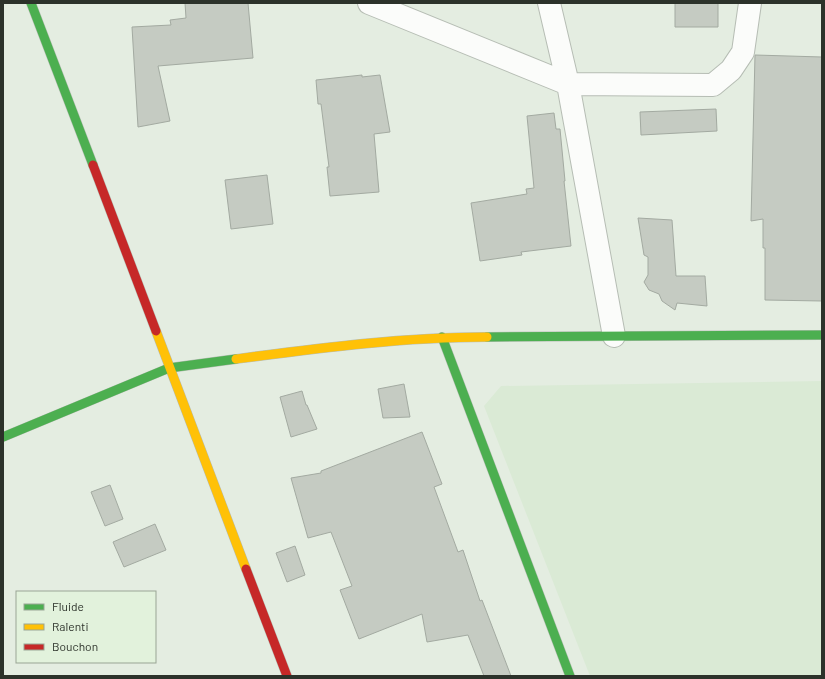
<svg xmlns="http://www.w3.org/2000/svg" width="825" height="679" font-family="Barlow,sans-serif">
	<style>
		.built { fill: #daead5 }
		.building { fill: #c5cbc2; stroke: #a3aaa1 }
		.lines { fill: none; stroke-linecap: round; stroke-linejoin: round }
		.street-casing { stroke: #b6bdb4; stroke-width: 24 }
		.fast-casing { stroke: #b6bdb4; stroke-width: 10 }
		.slow-casing { stroke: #b6bdb4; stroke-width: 10 }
		.jam-casing { stroke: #b6bdb4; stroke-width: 10 }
		.street { stroke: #fbfcfa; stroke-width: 22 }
		.fast { stroke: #4caf50; stroke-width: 9 }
		.slow { stroke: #ffc107; stroke-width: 9 }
		.jam { stroke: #c62828; stroke-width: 9 }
	</style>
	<rect width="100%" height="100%" fill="#e4ede1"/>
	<path class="built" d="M 822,381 L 822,676 L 590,676 L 484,406 L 501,386 Z"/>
	<path class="building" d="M 185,3 L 248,3 L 253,58 L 158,66 L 170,121 L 138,127 L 132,27 L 171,25 L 170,20 L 186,18 Z
		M 675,3 L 718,3 L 718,27 L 675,27 Z
		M 755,55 L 822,57 L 822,301 L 765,300 L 765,248 L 763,248 L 763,219 L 751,221 Z
		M 362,75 L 362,77 L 380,75 L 390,132 L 374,134 L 379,192 L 330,196 L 327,167 L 329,167 L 321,104 L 318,104 L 316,80 Z
		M 716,109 L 717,131 L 641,135 L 640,112 Z
		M 554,113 L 556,129 L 560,129 L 565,181 L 564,181 L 571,246 L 521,252 L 522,255 L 480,261 L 471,203 L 527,194 L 526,189 L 534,188 L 527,116 Z
		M 267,175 L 273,224 L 231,229 L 225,180 Z
		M 638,218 L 672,220 L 676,276 L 705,276 L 707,306 L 677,303 L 675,310 L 662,301 L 659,294 L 649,290 L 644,282 L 648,275 L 648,257 L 644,255 Z
		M 404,384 L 410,417 L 383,418 L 378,389 Z
		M 302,391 L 306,405 L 307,405 L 317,429 L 291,437 L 280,397 Z
		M 422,432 L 442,484 L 434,487 L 458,552 L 463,550 L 480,601 L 482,600 L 511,676 L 484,676 L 468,635 L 427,642 L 422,614 L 359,639 L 340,590 L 352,586 L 331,532 L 308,538 L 291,478 L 321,473 L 321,471 Z
		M 110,485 L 123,519 L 105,526 L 91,492 Z
		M 155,524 L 166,550 L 124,567 L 113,542 Z
		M 295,546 L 305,575 L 287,582 L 276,553 Z"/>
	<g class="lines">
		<defs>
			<path id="street" d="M 369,3 L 568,84 L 614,336
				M 549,3 L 568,84 L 713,85 L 731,70 L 743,52 L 750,3"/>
			<path id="fast" d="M 31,3 L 93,165
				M 442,337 L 570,676
				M 487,337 L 822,335
				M 3,437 L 169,368 L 236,359"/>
			<path id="slow" d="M 156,331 L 246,569
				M 236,359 C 320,348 403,337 487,337"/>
			<path id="jam" d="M 93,165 L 156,331
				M 246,569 L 287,676"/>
		</defs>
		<use href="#street" class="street-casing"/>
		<use href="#fast" class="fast-casing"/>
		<use href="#slow" class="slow-casing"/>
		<use href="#jam" class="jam-casing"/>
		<use href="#street" class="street"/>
		<use href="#fast" class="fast"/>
		<use href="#slow" class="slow"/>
		<use href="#jam" class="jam"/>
	</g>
	<rect width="825" height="679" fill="none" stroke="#2c322a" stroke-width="8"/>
	<rect x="16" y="591" width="140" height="72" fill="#e2f2dc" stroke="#99a595"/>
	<rect x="24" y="604" width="20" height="6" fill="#4caf50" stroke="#99a595"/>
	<text x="52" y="611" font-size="12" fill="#2c322a">Fluide</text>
	<rect x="24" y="624" width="20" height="6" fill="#ffc107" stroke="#99a595"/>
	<text x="52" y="631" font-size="12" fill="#2c322a">Ralenti</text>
	<rect x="24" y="644" width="20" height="6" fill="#c62828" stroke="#99a595"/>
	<text x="52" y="651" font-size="12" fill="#2c322a">Bouchon</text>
</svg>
